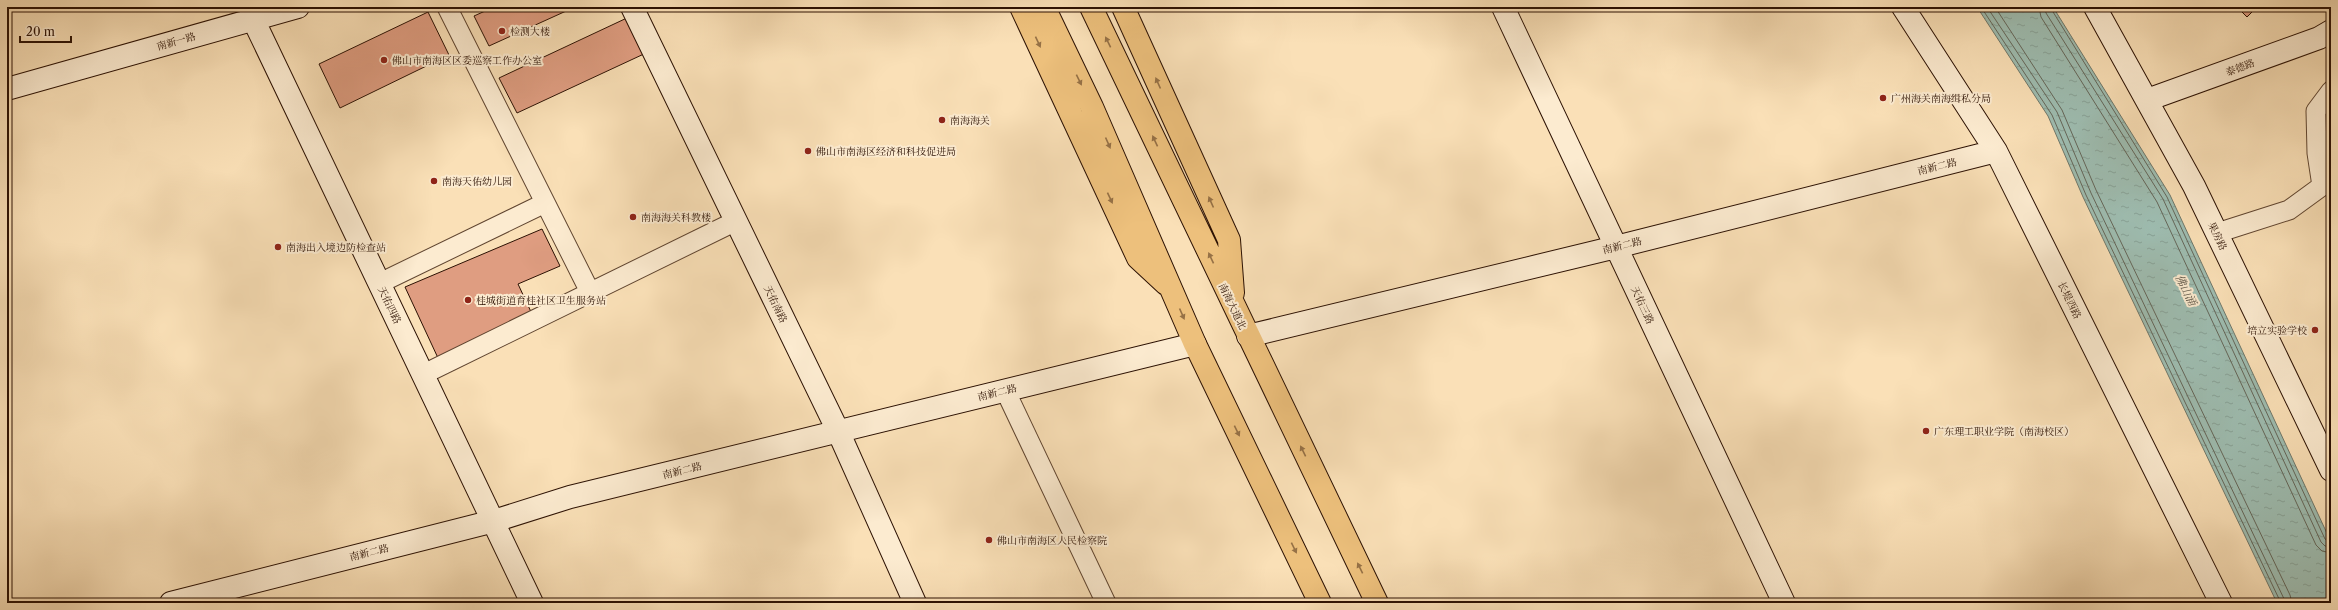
<svg xmlns="http://www.w3.org/2000/svg" width="2338" height="610" font-family="'Libre Caslon Text','Noto Serif SC',serif">
<style>
.water{fill:url(#water-ripples);stroke:#70786b}
.lines{fill:none;stroke-linecap:round;stroke-linejoin:round}
.shore{stroke:#65675a;stroke-width:1}
.building{fill:#df9d81;stroke:#2c1103}
.street-casing{stroke:#604530;stroke-width:21}
.secondary-casing{stroke:#2c1103;stroke-width:24}
.highway-casing{stroke:#2c1103;stroke-width:24}
.street{stroke:#fcebd0;stroke-width:19}
.secondary{stroke:#fcebd0;stroke-width:22}
.highway{stroke:#edc07c;stroke-width:22}
.oneway{fill:#967146}
.poi-dot{fill:#8f2418;stroke:#fcebd0;stroke-width:1.5}
.labels{text-anchor:middle;stroke-width:4;stroke-linejoin:round;paint-order:stroke}
.poi-label{font-size:10px;fill:#2c1103;stroke:#fcebd0;text-anchor:start}
.street-label{font-size:10px;fill:#2c1103;stroke:#fcebd0}
.water-label{font-size:11px;font-style:italic;fill:#544d40;stroke:#fcebd0}
</style>
<defs>
<pattern id="water-ripples" width="26" height="14" patternUnits="userSpaceOnUse"><rect width="26" height="14" fill="#9ebdb1"/><path d="M2 4q2-2 4 0t4 0M15 11q2-2 4 0t4 0" fill="none" stroke="#88a197"/></pattern>
</defs>
<rect width="100%" height="100%" fill="#fae0b7"/>
<filter id="stains"><feTurbulence type="fractalNoise" baseFrequency=".005" numOctaves="4"/><feColorMatrix values="0 0 0 0 .2 0 0 0 0 .09 0 0 0 0 .02 0 0 0 .5 -.17"/></filter>
<radialGradient id="worn" r=".72"><stop offset=".6" stop-color="#630" stop-opacity="0"/><stop offset="1" stop-color="#630" stop-opacity=".3"/></radialGradient>
<path class="water" d="M1977 7H2053L2170 195 2331 542V603H2277L2083 197 2048 116Z"/>
<g class="lines">
<path class="shore" d="M1981 7 2052 115 2086 195 2281 603
M1987 7 2057 112 2091 193 2286 603
M1995 7 2062 110 2096 190 2290 595 2292 603
M2039 7 2041 17 2157 202 2316 545 2322 551 2331 553
M2045 7 2046 13 2163 199 2321 542 2325 546 2331 547
M2050 7 2167 197 2325 539 2331 542"/>
</g>
<path class="building" d="M111 7H122L112 10Z
M494 7H575L489 46 474 16Z
M2237 7H2236H2262L2255 9 2247 17Z
M428 12 449 55 340 108 319 64Z
M629 17 646 53 517 113 499 78Z
M542 229 560 266 518 284 532 314 438 358 405 287Z"/>
<g class="lines">
<defs>
<path id="street" d="M447 7 590 292
M2217 233 2289 210 2322 186 2317 153 2316 111 2331 91
M380 283 545 203
M424 374 736 221
M1005 390 1106 603"/>
<path id="secondary" d="M250 7 253 19 532 603
M632 7 838 431 915 603
M1503 7 1784 603
M1903 7 1996 151 2221 603
M2095 7 2194 186 2331 470
M7 89 298 7
M2147 100 2319 38 2331 31
M1248 336 1616 247 1996 151
M171 603 494 521 570 497 1195 344"/>
<path id="highway" d="M1021 7 1138 258 1166 284
M1044 7 1092 107 1195 344 1320 603
M1091 7 1377 603
M1123 7 1229 240 1233 293"/>
</defs>
<use href="#street" class="street-casing"/>
<use href="#secondary" class="secondary-casing"/>
<use href="#highway" class="highway-casing"/>
<use href="#street" class="street"/>
<use href="#secondary" class="secondary"/>
<use href="#highway" class="highway"/>
</g>
<defs><path id="oneway-solid" d="M-6-.8H1V-3.2L6.5 0L1 3.2V.8H-6Z"/></defs>
<g class="oneway">
<use href="#oneway-solid" transform="translate(1038 42) rotate(65)"/>
<use href="#oneway-solid" transform="translate(1108 42) rotate(-116)"/>
<use href="#oneway-solid" transform="translate(1079 80) rotate(64)"/>
<use href="#oneway-solid" transform="translate(1158 83) rotate(-114)"/>
<use href="#oneway-solid" transform="translate(1155 141) rotate(-115)"/>
<use href="#oneway-solid" transform="translate(1108 143) rotate(66)"/>
<use href="#oneway-solid" transform="translate(1110 198) rotate(65)"/>
<use href="#oneway-solid" transform="translate(1211 202) rotate(-114)"/>
<use href="#oneway-solid" transform="translate(1211 258) rotate(-115)"/>
<use href="#oneway-solid" transform="translate(1182 314) rotate(66)"/>
<use href="#oneway-solid" transform="translate(1237 431) rotate(64)"/>
<use href="#oneway-solid" transform="translate(1303 451) rotate(-116)"/>
<use href="#oneway-solid" transform="translate(1294 548) rotate(64)"/>
<use href="#oneway-solid" transform="translate(1360 568) rotate(-116)"/>
</g>
<g class="poi-dot">
<circle cx="502" cy="31" r="4"/>
<circle cx="384" cy="60" r="4"/>
<circle cx="1883" cy="98" r="4"/>
<circle cx="942" cy="120" r="4"/>
<circle cx="808" cy="151" r="4"/>
<circle cx="434" cy="181" r="4"/>
<circle cx="633" cy="217" r="4"/>
<circle cx="278" cy="247" r="4"/>
<circle cx="468" cy="300" r="4"/>
<circle cx="2315" cy="330" r="4"/>
<circle cx="1926" cy="431" r="4"/>
<circle cx="989" cy="540" r="4"/>
</g>
<g class="labels">
<g class="poi-label">
<text x="510" y="35">检测大楼</text>
<text x="392" y="64">佛山市南海区区委巡察工作办公室</text>
<text x="1891" y="102">广州海关南海缉私分局</text>
<text x="950" y="124">南海海关</text>
<text x="816" y="155">佛山市南海区经济和科技促进局</text>
<text x="442" y="185">南海天佑幼儿园</text>
<text x="641" y="221">南海海关科教楼</text>
<text x="286" y="251">南海出入境边防检查站</text>
<text x="476" y="304">桂城街道育桂社区卫生服务站</text>
<text x="2307" y="334" text-anchor="end">培立实验学校</text>
<text x="1934" y="435">广东理工职业学院（南海校区）</text>
<text x="997" y="544">佛山市南海区人民检察院</text>
</g>
<g class="street-label">
<text transform="translate(176 41) rotate(-16)" y="4">南新一路</text>
<text transform="translate(2240 67) rotate(-20)" y="4">泰德路</text>
<text transform="translate(1937 166) rotate(-14)" y="4">南新二路</text>
<text transform="translate(2218 236) rotate(64)" y="4">果房路</text>
<text transform="translate(1622 245) rotate(-14)" y="4">南新二路</text>
<text transform="translate(2070 300) rotate(64)" y="4">长堤西路</text>
<text transform="translate(776 304) rotate(64)" y="4">天佑南路</text>
<text transform="translate(390 305) rotate(64)" y="4">天佑四路</text>
<text transform="translate(1643 305) rotate(65)" y="4">天佑三路</text>
<text transform="translate(1233 306) rotate(64)" y="4">南海大道北</text>
<text transform="translate(997 392) rotate(-14)" y="4">南新二路</text>
<text transform="translate(682 470) rotate(-14)" y="4">南新二路</text>
<text transform="translate(369 552) rotate(-14)" y="4">南新二路</text>
</g>
<g class="water-label">
<text transform="translate(2186 290) rotate(63)" y="4">佛山涌</text>
</g>
</g>
<rect width="2338" height="610" fill="none" stroke="#fae0b7" stroke-width="24"/>
<rect x="8" y="8" width="2322" height="594" fill="none" stroke="#2c1103" stroke-width="2"/>
<rect x="12" y="12" width="2314" height="586" fill="none" stroke="#2c1103"/>
<path d="M20 36v6h51v-6" fill="none" stroke="#2c1103" stroke-width="2"/>
<text x="26" y="36" font-size="12" fill="#2c1103" stroke="#fcebd0" stroke-width="3" paint-order="stroke">20 m</text>
<rect width="100%" height="100%" filter="url(#stains)"/>
<rect width="100%" height="100%" fill="url(#worn)"/>
</svg>
